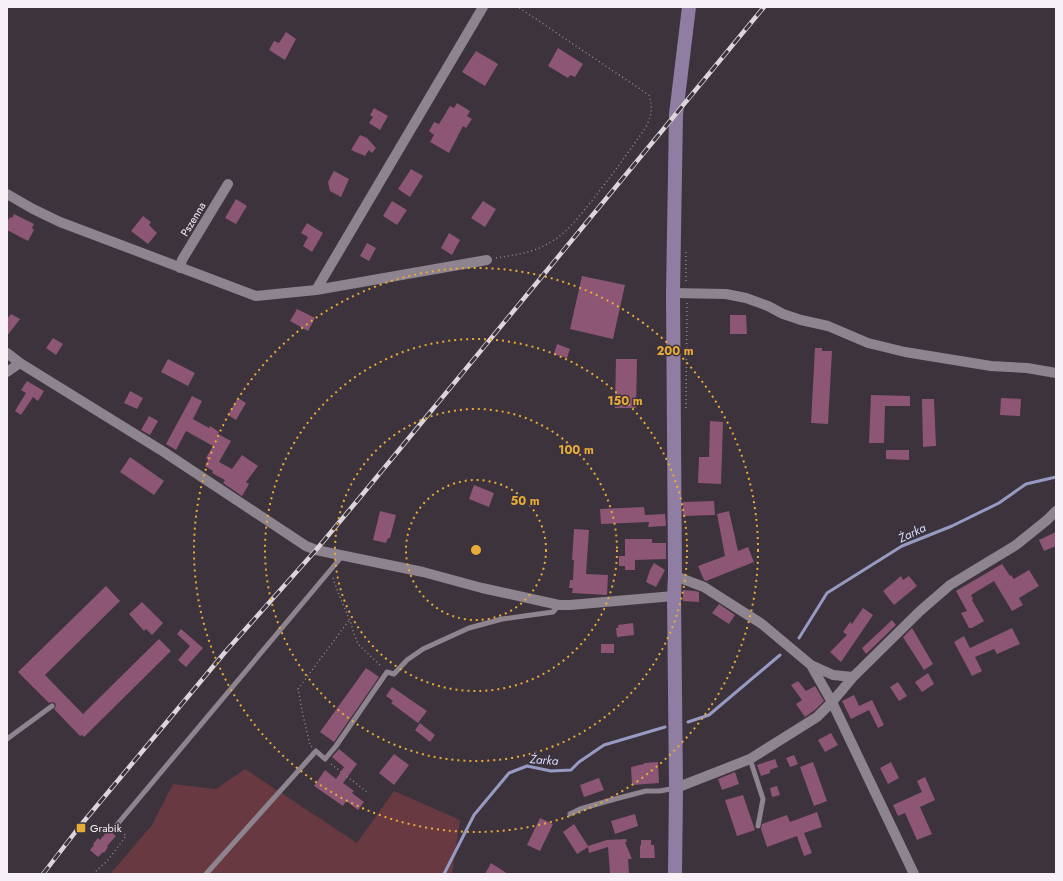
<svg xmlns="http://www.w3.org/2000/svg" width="1063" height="881" font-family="Jost,sans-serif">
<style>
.green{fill:#693941}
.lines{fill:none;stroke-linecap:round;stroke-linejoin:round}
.stream{stroke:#979ac2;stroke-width:3}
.building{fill:#8d5674}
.path{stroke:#928a93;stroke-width:1.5;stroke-dasharray:1 3;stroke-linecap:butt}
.lane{stroke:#8e848f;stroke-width:5}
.street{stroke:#8e848f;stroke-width:10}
.secondary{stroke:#907da2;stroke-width:14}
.rail-casing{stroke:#dcd6dc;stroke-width:4.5}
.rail{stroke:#3c333d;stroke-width:3;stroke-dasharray:9;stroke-linecap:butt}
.ring{fill:none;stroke:#e9ab38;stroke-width:2;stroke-dasharray:2 4}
.poi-dot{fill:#e9ab38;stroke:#3c333d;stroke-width:1.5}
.labels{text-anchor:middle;stroke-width:3;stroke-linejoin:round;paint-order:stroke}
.street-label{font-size:11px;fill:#f7f1f7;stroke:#3c333d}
.poi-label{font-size:11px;fill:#f7f1f7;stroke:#3c333d;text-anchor:start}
.water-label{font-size:12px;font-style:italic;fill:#d8deff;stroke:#3c333d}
.centre{fill:#e9ab38;stroke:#3c333d;stroke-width:2}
.ring-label{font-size:12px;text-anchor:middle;font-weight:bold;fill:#e9ab38;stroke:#3c333d;stroke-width:3;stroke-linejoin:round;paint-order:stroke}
</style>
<rect width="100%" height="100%" fill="#3c333d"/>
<path class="green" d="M245 769 357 843 394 791 460 820 452 874H110L152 825 173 784 216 789Z"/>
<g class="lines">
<path class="stream" d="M799 638 827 593 902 546 952 526 999 503 1026 484 1056 477
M688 722 709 715 780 655
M444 874 474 815 509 773 527 766 551 771 571 770 579 762 604 745 665 727"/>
</g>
<path class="building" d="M286 32 296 39 285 60 269 50 274 41 279 43Z
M558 48 583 64 575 77 570 75 568 78 548 66Z
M476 51 498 64 485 86 462 72Z
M457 103 470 111 467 116 472 119 466 128 463 126 449 153 430 142 434 135 429 131 434 122 439 124 450 106 454 108Z
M374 108 388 116 380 130 369 123 373 117 370 115Z
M360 135 367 138 376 148 372 153 369 150 365 156 351 150Z
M411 169 423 176 410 197 398 189Z
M334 171 349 179 341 197 330 191 328 182Z
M236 199 247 206 236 224 225 218Z
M392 201 407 210 397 225 383 216Z
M483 201 496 209 485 227 471 218Z
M14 214 34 224 32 228 34 230 28 241 7 230V222L10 217 12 218Z
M143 216 151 222 149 225 157 233 148 244 131 231Z
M307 223 323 233 312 252 303 246 308 237 301 233Z
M449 233 460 240 452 255 441 248Z
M367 243 376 248 369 261 360 256Z
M582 276 625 285 613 339 570 329Z
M297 309 315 318 308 331 290 321Z
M11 314 20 319 7 336V319Z
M730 315H746L747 334H730Z
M53 338 63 344 56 355 46 348Z
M557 344 570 349 567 358 554 354Z
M815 348H822V351H832L828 424 811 423Z
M168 359 195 373 188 386 161 372Z
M616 359H637L636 408H615Z
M27 381 44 391 38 401 33 397 21 415 15 411 26 393 21 390Z
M130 391 143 398 137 409 124 403Z
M871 395 910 396V406H885L884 443H869Z
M192 396 202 401 193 419 209 428 210 426 219 432 218 434 231 441 219 462 232 469 242 455 258 466 246 482 249 484 242 496 223 483 225 480 212 473 213 471 205 466 208 460 206 458 213 446 186 431 176 450 166 444Z
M238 398 246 403 236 420 228 415Z
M1001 398 1021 399 1020 416 1000 415Z
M922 399H934L936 446 923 447Z
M149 416 158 421 150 435 141 430Z
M710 421 723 422 721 484 698 483 699 457H709Z
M886 450H909V460L886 459Z
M130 457 164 481 154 495 120 472Z
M474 485 494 493 489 507 469 499Z
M714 501 715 515 683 516V502Z
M644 507 645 515 665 514 666 526 648 527 649 522 601 524 600 509Z
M380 511 396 515 390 538H388L386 543 373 540Z
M729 511 738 551 748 547 754 562 706 581 704 580 698 566 725 556 717 514Z
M574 529 589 530 586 574 608 575 607 595 572 593 573 588H569L570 580H573L574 560H572Z
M1056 532V546L1044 551 1039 540Z
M625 539H652V543H666V559L635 560V570H625V566H619V556H625Z
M654 563 665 570 656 587 646 582 650 570Z
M1002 564 1010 576 1011 575 1014 579 1029 570 1039 586 1019 598 1023 605 1012 611 994 581 971 595 973 599 972 600 984 621 972 628H969L961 613 967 611 956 591Z
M901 576 903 580 909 576 917 586 894 605 883 591Z
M106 586 120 601 45 675 83 714 159 639 171 651 84 737 82 735 80 736 54 709 56 706 55 703 52 702 49 703 18 672Z
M683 590 695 591 699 592V602L683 601Z
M142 602 163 623 152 635 146 629 144 631 129 614Z
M719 604 735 615 729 624 712 613Z
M863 608 873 615 841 662 830 652 847 635 843 632 850 622 852 624Z
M892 620 896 625 866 654 862 648Z
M633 623 634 635 617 637 616 628H618V625Z
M912 628 933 664 924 670 903 637Z
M1012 628 1020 644 997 654 994 649 975 657 982 671 972 676 954 642 964 636 970 648Z
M181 629 203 648 186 667 178 660 190 646 177 634Z
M601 644H614V653H601Z
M366 668 379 677 334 742 320 732Z
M928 673 934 684 922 692 915 682Z
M798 681 806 691 815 686 824 701 816 709 805 717 796 704 802 700 791 685Z
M898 682 907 696 899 701 890 687Z
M392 687 427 711 418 723 391 703 393 701 386 696Z
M854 695 859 706 872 700 884 725 878 728 869 710 851 719 842 701Z
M420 723 435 735 430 742 415 730Z
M831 733 838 745 825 752 818 740Z
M339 749 357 764 343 783 354 791 352 793 364 802 358 810 346 801 343 806 314 786 325 770 336 779 344 767 332 757Z
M394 754 409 765 394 785 379 773Z
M794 755 798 764 790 767 786 758Z
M775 759 778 767 770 770V773L761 776 757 765Z
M658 762 659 783 632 785 631 767 644 764V763Z
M813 762 827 801 814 806 800 767Z
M891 762 899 778 888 784 880 768Z
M735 772 739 784 722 790 718 779Z
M925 777 935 800 920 807 932 834 917 840 905 813 898 816 893 805 922 792 917 781Z
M599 778 604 790 584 797 580 785Z
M777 786 780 795 772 797 770 788Z
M743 795 755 830 737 836 725 800Z
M817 812 822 827 804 833 812 853 804 856 797 836 767 847 761 829 762 824 787 815 790 822Z
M635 814 638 826 615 834 611 821Z
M540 818 553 824 540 851 527 845Z
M574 824 588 846 607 840 626 839 627 842H625L632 859H628L629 873 610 874 608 847 589 853 588 847 577 854 563 832Z
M108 830 116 836 107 846 108 847 104 853 103 852 98 857 90 850 94 845 93 844 98 838 100 840Z
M641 840H651V845H654L655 858H640V845L641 846Z
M491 863 508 874H485Z"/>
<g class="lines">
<path class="path" d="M686 252V284
M496 258C514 255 533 253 549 243 566 234 578 218 590 203 610 178 628 153 646 127 652 114 653 108 649 95L518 7
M686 408 687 302
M333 578 339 595 351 623 354 634 358 644 382 667
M312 747 310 745 303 715 298 689 350 619
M331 764 367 792
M93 874 108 860 126 836 121 831"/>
<path class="lane" d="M7 739 52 706
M750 759 763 799 758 826
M570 814 580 809 615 799 646 791H660L675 788
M115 827 343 555
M206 874 316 751 325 759 336 746 387 672 394 674 407 660 423 649 469 628 502 619 553 612 559 605"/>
<path class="street" d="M7 194 33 209 60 222 256 296 316 290 487 260
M180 268 182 260 228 184
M316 290 483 7
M673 293 726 294 746 298 768 306 783 314 801 320 828 326 868 343 905 352 991 366 1027 368 1056 373
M7 353 20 363 164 452 306 546 316 550 423 572 482 588 559 605H570L674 596
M7 372 20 363
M675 576 704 587 762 624 811 665 833 675 853 677
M811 665 832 702 914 874
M676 788 750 759 817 717 832 702 853 677 920 611 950 585 1016 545 1047 520 1056 511"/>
<path class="secondary" d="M675 874 676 788 674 596 675 576 673 293 676 114 689 7"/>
<defs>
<path id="rail" d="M43 874 80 826 226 651 316 550 357 501 764 7"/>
</defs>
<use href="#rail" class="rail-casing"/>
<use href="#rail" class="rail"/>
</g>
<g class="ring">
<circle cx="476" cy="550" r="70"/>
<circle cx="476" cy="550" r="141"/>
<circle cx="476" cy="550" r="211"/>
<circle cx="476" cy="550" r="282"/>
</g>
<rect class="poi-dot" x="76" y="823" width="10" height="10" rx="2"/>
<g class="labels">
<g class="street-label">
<text transform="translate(193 219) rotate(-59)" y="4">Pszenna</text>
</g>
<g class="poi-label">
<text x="90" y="832">Grabik</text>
</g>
<g class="water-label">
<text transform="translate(912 533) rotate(-25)" y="4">Żarka</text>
<text transform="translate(544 760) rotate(4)" y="4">Żarka</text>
</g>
</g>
<circle cx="476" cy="550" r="6" class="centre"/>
<g class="ring-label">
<text x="675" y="355">200 m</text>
<text x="625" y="405">150 m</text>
<text x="576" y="454">100 m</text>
<text x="525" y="505">50 m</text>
</g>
<rect width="1063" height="881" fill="none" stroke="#f7f1f7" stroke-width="16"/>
</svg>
